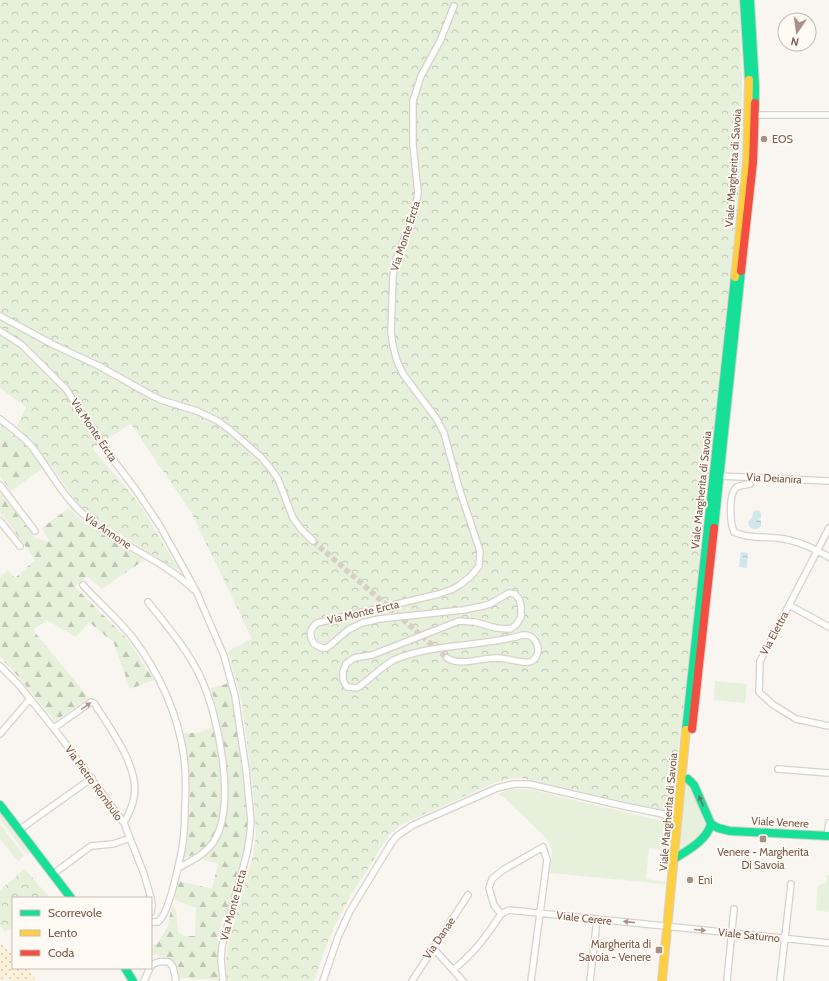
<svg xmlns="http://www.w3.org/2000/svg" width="829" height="981" font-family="Cabin,sans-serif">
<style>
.grass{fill:#e7f0db}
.forest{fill:url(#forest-firs)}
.sand{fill:url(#sand-dots)}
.park{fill:url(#park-crowns)}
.water{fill:url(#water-ripples)}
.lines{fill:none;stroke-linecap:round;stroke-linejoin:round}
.street-tunnel{stroke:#d9cfc7;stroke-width:5.5;stroke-dasharray:5.5 3;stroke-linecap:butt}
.street-casing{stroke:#d7d1cb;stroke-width:8}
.fast-casing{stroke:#d9d2cb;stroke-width:10}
.slow-casing{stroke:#d9d2cb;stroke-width:10}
.jam-casing{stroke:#d9d2cb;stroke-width:10}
.street{stroke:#fefefd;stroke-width:5.5}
.fast{stroke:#16e098;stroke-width:8}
.slow{stroke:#ffcf43;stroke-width:8}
.jam{stroke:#f24e42;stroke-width:8}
.oneway{fill:#a8958b}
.oneway2{fill:#617d60}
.poi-dot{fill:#a69286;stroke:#fffaf3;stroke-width:1.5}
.labels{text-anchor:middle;stroke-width:3.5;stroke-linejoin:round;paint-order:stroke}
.poi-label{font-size:11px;fill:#7a5c4d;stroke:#fffaf3;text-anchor:start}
.street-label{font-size:11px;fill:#7a5c4d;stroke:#fffaf3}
</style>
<defs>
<pattern id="forest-firs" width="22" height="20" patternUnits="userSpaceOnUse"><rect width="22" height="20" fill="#e7f0db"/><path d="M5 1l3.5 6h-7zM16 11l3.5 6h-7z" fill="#c0c6b4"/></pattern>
<pattern id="sand-dots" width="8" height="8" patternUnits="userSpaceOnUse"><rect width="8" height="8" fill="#fbf2d9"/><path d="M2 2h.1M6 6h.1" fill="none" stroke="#d0c7b2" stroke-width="1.8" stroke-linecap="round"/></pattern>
<pattern id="park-crowns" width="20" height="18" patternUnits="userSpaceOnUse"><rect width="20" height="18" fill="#e7f0db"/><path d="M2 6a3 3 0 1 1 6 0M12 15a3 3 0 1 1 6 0" fill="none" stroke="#c0c6b4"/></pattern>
<pattern id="water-ripples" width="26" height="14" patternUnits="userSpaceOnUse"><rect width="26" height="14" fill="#d0e8ea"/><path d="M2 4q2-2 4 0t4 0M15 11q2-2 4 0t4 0" fill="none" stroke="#aebfc0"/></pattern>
</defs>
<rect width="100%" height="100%" fill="#f9f5f0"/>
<path class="grass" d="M715 681 747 684 745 703 714 700Z
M688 784 691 789 705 825 701 835 682 850 679 851 685 786Z
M510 789H525L532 790 670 823V827L668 850 649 848 646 879 665 882V884L550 873 552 852 548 840 505 798 497 794Z
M0 813 30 853 28 854 24 851 0 819Z
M0 824 24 856 19 861H18L0 839Z
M827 875H829V912L816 910 818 886 827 882Z"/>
<path class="forest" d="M0 424 27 447 43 468 11 491 0 476Z
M0 492 35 538 50 542 42 528 69 508 87 525 144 560 102 589 87 576 75 587 128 640 154 680 130 689 114 643 89 622 76 637 47 620 33 630 89 698 55 721 17 675 0 657V578L8 570 15 578 35 560 19 537 0 512Z
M230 683 233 699 241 761 248 826 246 842 227 914 223 918 217 938 220 943 218 957V980L180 978 177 967 170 958 151 954V946L158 943 167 928 172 906 176 910 178 932 184 936H195L196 908 174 899 179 881 212 889 218 864 201 859C211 851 219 842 223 830 226 820 226 810 226 800 228 761 221 725 211 688Z
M213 727C219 757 233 828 204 849 198 853 191 856 184 858 191 816 192 775 184 733H198Z"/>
<path class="sand" d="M0 943 13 955V968H28L36 981H13L7 978 0 979Z"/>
<path class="park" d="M0 0H739C742 61 744 120 740 181L685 694 671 808 666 810H661L522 778 507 779 492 784 402 824 389 835 351 895 335 925 326 946 314 981H227L226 967 227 947 253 856 256 834 254 798 242 703 228 651 252 639 191 512 131 424 92 448 138 502 180 571 101 523 82 509 34 443 17 426 26 407 0 388Z
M25 869 50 898H13V928L5 932 0 925V890Z"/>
<path class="water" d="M756 510 760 511 761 514V518L757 519 761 520V526C758 530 752 530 749 526L748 522 752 518 753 512Z
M741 552 748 553 747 568 739 567Z"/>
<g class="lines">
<path class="street-tunnel" d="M313 541 447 658"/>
<defs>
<path id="street" d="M755 115H829
M0 316 52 344 99 366 151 395 161 400 197 411 218 421 230 430 261 457 271 469 278 479 293 518 301 529 313 541
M0 331 22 345 66 389 100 442 136 490 160 526 189 578 197 593 224 656 235 696 246 770 251 821 250 834 247 853 222 946 221 959 223 981
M0 419C11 428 23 436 32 447 49 469 61 494 82 513 114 544 160 557 193 589
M720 476 829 481
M750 484C746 485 741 485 737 487 728 493 730 523 734 532 751 540 770 535 789 540 803 543 817 550 829 557
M0 485 35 531
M0 521 20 546
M829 528 760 661 759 692 772 704 796 719 829 726
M83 585C99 603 118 619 133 638 159 673 178 714 184 757 186 773 186 790 185 806 185 825 184 844 179 863 176 877 168 914 158 922H151
M148 602C167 626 187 649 200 676 218 713 237 805 214 841 206 854 191 861 178 868
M789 605 829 627
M447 658C462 667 482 657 499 658 507 658 526 665 532 661 543 654 538 634 523 635 482 647 436 643 396 659 381 666 371 679 357 688L347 687 343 680V672L346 664 354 658 372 655 459 621 475 622 496 628 510 629 516 625 521 617V606L519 599 515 594 509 593 490 604 483 606 463 610 379 619 362 623 348 630 327 648H322L314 644C309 636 309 629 317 623L439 594 453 589 461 584 471 576 479 566 480 551 459 488 444 433 436 418 403 374 397 361 393 346 391 332 393 276 396 259 414 215 418 193 413 145V101L421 76 440 41 454 6
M0 666 19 685 59 735 124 823 144 874 151 898
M54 728 91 702 94 703C109 727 140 767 134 797 133 806 128 815 124 823
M0 734 30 699
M778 769 829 773
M663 814 677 824
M19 830 92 778
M827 836 829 823
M53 874 91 846 113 844 130 838
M151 898 152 905 151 912
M501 914 509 910 829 943
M501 914 494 905 489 888 492 879 503 870 543 847 547 860 531 981
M433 948 463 981
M151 966C156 961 163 961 169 962L173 967 176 981
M453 970C474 953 486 937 501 914
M144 981 150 968
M323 981 338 937 350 911 392 842 397 836 413 825 497 788 514 784H529L624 806 663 814 678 812
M412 981 468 895
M590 981 597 919
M727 981 734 909
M780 981 791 884"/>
<path id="fast" d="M744 0 749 80
M750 0 755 86V103
M714 528 741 271
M686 730 735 277
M0 805 71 898
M711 824 718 828 730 831 829 836
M674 859C688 850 706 841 711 824L694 785 688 779
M125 968 133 981"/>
<path id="slow" d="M735 277 747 162 749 80
M662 981 686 730"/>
<path id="jam" d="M741 271 753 162 755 103
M692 729 714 528"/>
</defs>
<use href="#street" class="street-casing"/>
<use href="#fast" class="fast-casing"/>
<use href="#slow" class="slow-casing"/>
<use href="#jam" class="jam-casing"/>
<use href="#street" class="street"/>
<use href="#fast" class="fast"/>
<use href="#slow" class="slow"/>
<use href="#jam" class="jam"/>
</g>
<defs><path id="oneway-solid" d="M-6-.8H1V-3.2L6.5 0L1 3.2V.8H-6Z"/></defs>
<g class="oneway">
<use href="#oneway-solid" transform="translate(86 706) rotate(-34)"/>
<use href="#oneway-solid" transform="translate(629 922) rotate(-174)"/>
<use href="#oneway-solid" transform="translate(700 930) rotate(5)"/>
</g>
<use class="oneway2" href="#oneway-solid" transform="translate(701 801) rotate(-113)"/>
<g class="poi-dot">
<circle cx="764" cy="139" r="4"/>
<rect x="759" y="835" width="8" height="8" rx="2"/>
<circle cx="690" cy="880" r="4"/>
<rect x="655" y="946" width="8" height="8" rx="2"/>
</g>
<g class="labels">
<g class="poi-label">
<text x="772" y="143">EOS</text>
<text x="763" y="856" text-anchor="middle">Venere - Margherita<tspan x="763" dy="13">Di Savoia</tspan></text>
<text x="698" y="884">Eni</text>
<text x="651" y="948" text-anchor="end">Margherita di<tspan x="651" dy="13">Savoia - Venere</tspan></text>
</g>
<g class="street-label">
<text transform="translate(733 168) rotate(-86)" y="4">Viale Margherita di Savoia</text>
<text transform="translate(405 236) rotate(-72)" y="4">Via Monte Ercta</text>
<text transform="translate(94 430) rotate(56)" y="4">Via Monte Ercta</text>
<text transform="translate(774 478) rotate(3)" y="4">Via Deianira</text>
<text transform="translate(701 490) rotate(-84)" y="4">Viale Margherita di Savoia</text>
<text transform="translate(108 531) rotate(34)" y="4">Via Annone</text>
<text transform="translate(363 612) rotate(-13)" y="4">Via Monte Ercta</text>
<text transform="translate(774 633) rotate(-62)" y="4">Via Elettra</text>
<text transform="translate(94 783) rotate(54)" y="4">Via Pietro Rombulo</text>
<text transform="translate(668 812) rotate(-85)" y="4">Viale Margherita di Savoia</text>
<text transform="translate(780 822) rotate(3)" y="4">Viale Venere</text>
<text transform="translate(233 905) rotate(-75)" y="4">Via Monte Ercta</text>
<text transform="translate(584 918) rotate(6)" y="4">Viale Cerere</text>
<text transform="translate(749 935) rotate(6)" y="4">Viale Saturno</text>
<text transform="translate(439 938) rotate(-56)" y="4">Via Danae</text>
</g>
</g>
<rect x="12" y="897" width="140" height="72" fill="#fffaf3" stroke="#cabbb1"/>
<rect x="20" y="910" width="20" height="6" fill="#16e098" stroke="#cabbb1"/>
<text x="48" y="917" font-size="12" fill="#7a5c4d">Scorrevole</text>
<rect x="20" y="930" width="20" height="6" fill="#ffcf43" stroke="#cabbb1"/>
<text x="48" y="937" font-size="12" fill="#7a5c4d">Lento</text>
<rect x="20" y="950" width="20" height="6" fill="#f24e42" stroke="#cabbb1"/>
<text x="48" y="957" font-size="12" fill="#7a5c4d">Coda</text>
<g transform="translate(797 32) rotate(193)"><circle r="19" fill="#fffaf3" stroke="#cabbb1"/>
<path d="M0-3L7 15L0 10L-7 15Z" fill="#a69286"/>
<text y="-6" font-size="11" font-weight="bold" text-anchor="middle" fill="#7a5c4d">N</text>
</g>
</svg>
